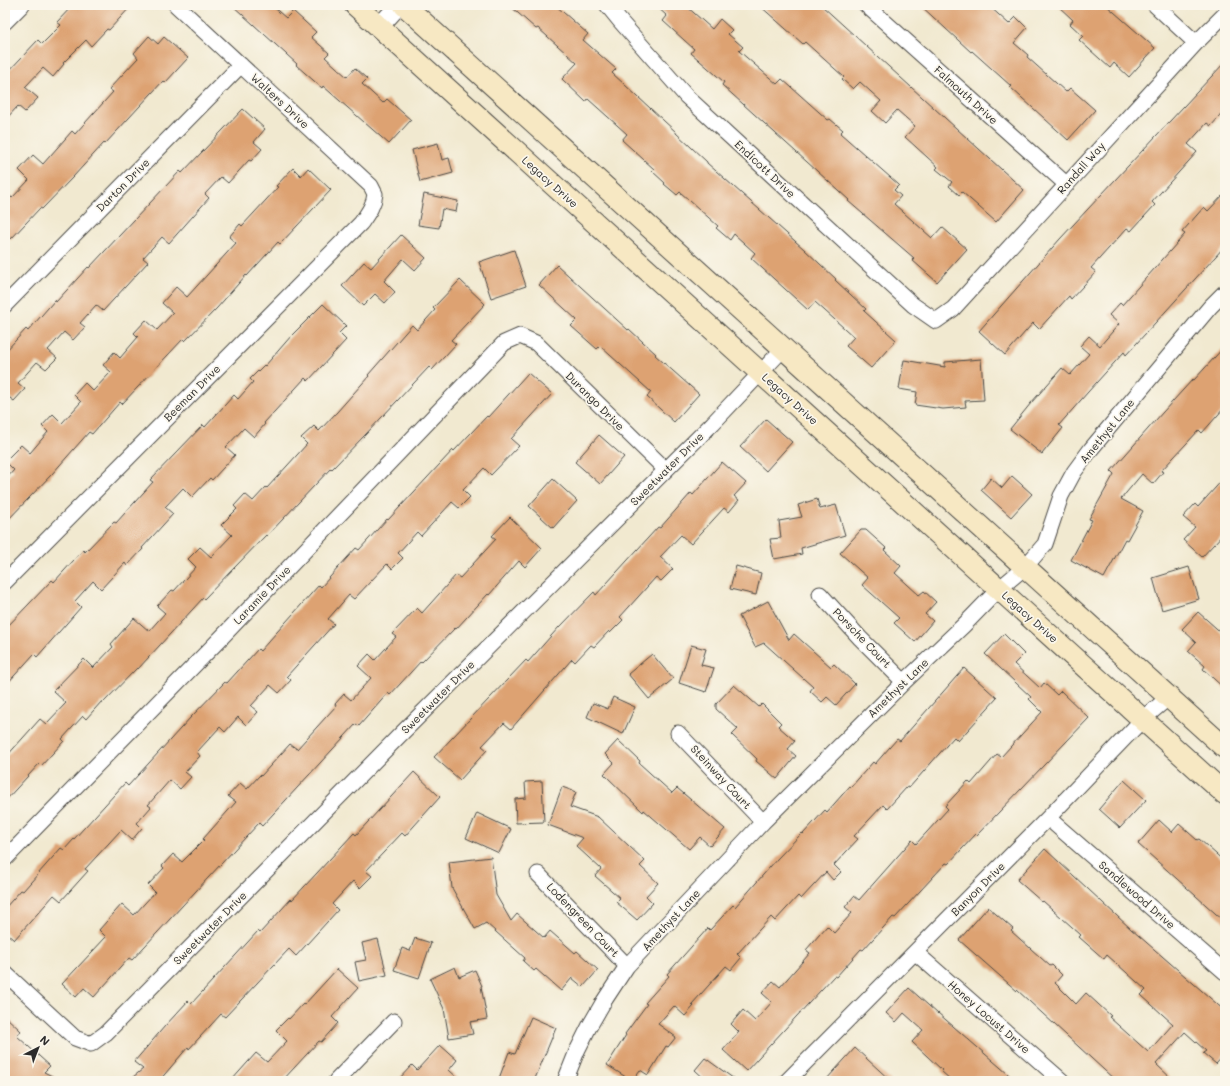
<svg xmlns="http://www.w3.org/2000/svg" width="1230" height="1086" font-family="Mali,sans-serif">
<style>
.building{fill:#dda272}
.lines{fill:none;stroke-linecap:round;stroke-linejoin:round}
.minor-casing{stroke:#494844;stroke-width:17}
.tertiary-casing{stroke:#494844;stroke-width:20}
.secondary-casing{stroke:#494844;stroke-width:23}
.minor{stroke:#fff;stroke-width:15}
.tertiary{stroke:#fff;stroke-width:18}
.secondary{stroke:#f7e8c3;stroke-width:21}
.labels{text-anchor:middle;stroke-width:3.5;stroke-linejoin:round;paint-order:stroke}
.street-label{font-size:11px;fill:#2b2b2b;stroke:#fbf7ec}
</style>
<rect width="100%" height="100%" fill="#fbf7ec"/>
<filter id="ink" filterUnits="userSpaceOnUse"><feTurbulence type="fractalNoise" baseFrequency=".025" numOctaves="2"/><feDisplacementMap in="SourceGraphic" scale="8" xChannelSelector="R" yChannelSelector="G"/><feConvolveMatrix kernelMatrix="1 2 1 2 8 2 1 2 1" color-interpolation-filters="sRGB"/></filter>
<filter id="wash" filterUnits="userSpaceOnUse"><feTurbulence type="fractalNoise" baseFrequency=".012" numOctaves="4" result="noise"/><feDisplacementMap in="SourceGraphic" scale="16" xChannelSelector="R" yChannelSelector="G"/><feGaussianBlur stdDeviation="0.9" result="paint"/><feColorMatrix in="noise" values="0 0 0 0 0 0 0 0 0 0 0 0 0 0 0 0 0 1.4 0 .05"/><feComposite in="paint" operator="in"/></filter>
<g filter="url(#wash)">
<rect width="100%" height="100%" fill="#f1e9d0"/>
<g id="blocks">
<path class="building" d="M73 5H132L109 30 107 29 91 46 86 40 63 63 64 64 53 77 43 68 25 87 38 98 25 112 18 106 5 120V75L38 40 42 44 61 25 57 22Z
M232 5H271L286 18 293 11 316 32 311 37 329 53 325 57 347 77 355 68 367 79 362 84 383 103 387 99 411 120 389 144 323 86 322 88 296 65 297 64Z
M509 5H555L588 34 583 40 616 69 612 73 676 132V133L707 162V163L804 249 836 279 835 280 866 309 864 311 896 340 871 368 846 346 854 337 815 302 808 310 751 258 755 253 734 234 730 240 716 228 718 226 680 192 677 195 664 184 665 183 652 171 654 169 622 140 627 134 588 99 586 102 562 79 577 63 538 28 536 29Z
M655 5H685L712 29 720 19 732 30 728 34 743 47 739 51 777 84 782 79 828 120 830 119 843 130 840 133 899 185 894 190 901 196 894 204 932 238 942 227 967 249 937 282 912 260 914 258 848 201 849 200 722 85 724 82 691 53 694 49 663 21 667 16Z
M759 5H821L1024 190 996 222 962 192 959 195 949 186 952 182 936 169 938 167 905 137 915 126 897 110 885 123 872 111 881 101 860 82 853 89 842 79 844 77 805 42 803 44Z
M920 5H988L1009 24 1016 17 1027 28 1014 43 1028 55 1027 57 1066 92 1070 88 1095 110 1068 140 1010 87 1011 86 972 51 971 52Z
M1057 5H1106L1155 48 1129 77 1114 63 1110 68 1079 40 1083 36 1070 24 1073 20Z
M149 36 158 44 164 37 188 58 165 83 163 81 105 144 104 143 73 177 42 209 40 208 11 239 5 234V191L12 198 29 180 19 170 33 155 43 164 72 131 75 134 113 92 109 89 138 58 134 53Z
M1225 62V110L1211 126 1207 123 1188 144 1197 152 1152 202 1155 205 1131 231 1127 228 1091 268 1096 272 1071 299 1069 296 1039 329 1033 323 1005 355 979 331 1060 239Z
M243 109 265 129 254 142 262 149 251 161 249 160 228 183 221 177 205 194 209 198 169 243 162 237 143 258 148 262 103 311 96 305 80 323 85 327 73 340 64 332 48 350 57 358 46 369 37 362 18 383 25 389 14 401 6 395 5 397V352L26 329 28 331 55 300 56 302 88 267 89 268 180 171 182 173Z
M438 143 442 160 449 158 453 173 420 182 412 150Z
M293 168 301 176 308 168 331 190 280 244 278 242 247 276 246 275 217 308 185 341 183 339 122 404 120 402 92 434 89 432 52 474 5 523V480L14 470 5 461 21 445 30 453 48 432 42 426 53 414 62 423 81 402 74 395 85 383 93 391 111 372 103 365 114 352 120 358 138 337 134 333 146 320 157 330 173 313 162 303 176 287 187 297 236 243 229 237 240 224 242 226 278 187 276 186Z
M1225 193V246L1126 355 1124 352 1088 392 1059 425 1063 428 1042 454 1010 429 1031 403 1062 368 1070 375 1089 354 1080 346 1089 336 1100 346 1119 324 1109 315 1120 303 1122 305 1155 268 1185 234 1182 232 1204 207 1208 211Z
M424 194 458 201 456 212 442 209 439 228 418 225Z
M401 235 426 258 415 270 403 259 384 281 395 292 385 303 375 294 363 306 342 286 364 262 371 268Z
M514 250 526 286 491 298 479 262Z
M557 265 628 330 629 329 656 354 655 355 699 394 674 422 647 397 651 392 600 346 597 349 571 326 577 320 539 285Z
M460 280 485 304 451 340 456 344 432 370 429 367 366 434 332 469 331 468 267 536 266 535 204 599 203 598 138 669 137 668 103 703 102 701 86 719 83 716 62 739 64 741 41 766 39 764 5 801V758L40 719 46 724 66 703 53 691 84 659 93 668 113 647 111 644 134 618 149 631 165 613 157 606 172 590 174 591 196 567 188 559 200 547 211 557 232 535 221 525 237 509 234 506 245 494 253 501 266 487 267 488 307 444 301 438 314 426 319 431 337 412 369 376 368 375 412 325 417 330 435 310 433 308Z
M323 304 346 326 339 333 346 340 308 381 305 378 264 423 265 424 254 437 244 428 226 447 235 455 212 480 210 478 192 497 183 488 165 507 173 514 142 548 143 549 127 566 125 563 101 589 93 581 75 601 81 607 37 657 34 654 5 686V629L52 580 54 582 83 550 85 552 114 522 116 523 153 482 150 480 203 425 205 427 234 395 238 399 253 382 250 379 264 365 265 366 292 335Z
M1225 346V407L1202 433 1199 430 1161 471 1163 472 1153 484 1142 474 1121 499 1143 511 1127 540 1125 539 1104 578 1071 560 1092 520 1089 519 1114 474 1111 471 1163 412 1193 379 1194 380Z
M981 359 984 400 965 401 966 407 943 409 915 405 917 392 899 389 904 360 945 367V362Z
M528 373 552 394 511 439 519 446 491 475 484 468 463 490 470 497 459 508 452 502 421 536 417 532 398 553 403 558 392 569 387 564 354 599 349 595 328 619 334 624 287 676 291 680 279 693 270 685 251 706 258 712 246 725 238 717 225 732 220 727 197 752 200 756 185 772 191 777 180 789 170 780 148 805 151 807 137 823 142 828 132 840 121 830 85 869 88 871 61 901 54 895 14 940 5 932V908L21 890 23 891 61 848 64 850 125 783 128 786 191 717 225 682 227 683 258 649 260 651 319 585 321 587 356 548 359 550 387 519 388 520 453 450 454 451 487 416 488 417Z
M766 419 792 442 766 471 740 447Z
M599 435 624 457 600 484 575 462Z
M722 462 746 483 734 496 739 500 729 512 724 508 691 544 681 535 660 557 673 569 661 581 656 577 620 617 623 620 610 633 609 631 594 647 591 645 575 662 572 659 511 729 504 723 482 746 487 750 460 780 434 757 526 660 528 662 559 627V628L594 592 596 595 658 527 660 528 691 493 693 495Z
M1012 476 1032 494 1011 517 981 490 991 478 1002 488Z
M1225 477V532L1202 557 1183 540 1195 527 1183 517 1195 504 1198 507Z
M553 479 577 501 553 528 529 506Z
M817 499 820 509 836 505 845 535 801 548 802 554 774 559 770 539 781 538 779 521 802 517 798 505Z
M510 517 542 548 525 567 519 561 489 595 488 594 456 629 455 628 422 662 421 661 390 695 388 693 359 726 356 724 262 826 259 823 132 960 129 958 94 997 84 988 76 997 62 984 106 937 99 930 122 904 134 915 155 892 148 885 164 868 162 866 173 854 182 862 204 840 203 839 236 802 228 796 240 783 247 789 260 775 261 776 290 744 297 749 336 706 335 704 344 694 351 700 371 678 358 666 369 654 375 660 396 637 392 634 417 608 422 613 456 575 460 578 496 539 492 536Z
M861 530H866L886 548 884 550 901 566 895 573 919 595 924 591 936 602 925 614 933 621 915 642 894 623 899 618 862 585 868 578 840 553Z
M736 566 761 573 756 595 730 589Z
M1189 567 1199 599 1162 610 1153 578Z
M768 601 789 640 794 634 831 667 834 664 855 684 836 705 827 697 822 702 810 691 813 687 764 643 755 647 739 616Z
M1198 612 1225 636V689L1203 669 1205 666 1188 651 1196 642 1182 629Z
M1004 634 1024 654 1014 664 1040 688 1044 683 1057 695 1061 691 1089 718 977 835 976 834 948 864 946 863 895 918 893 917 863 950 861 949 836 977 834 976 746 1071 723 1050 739 1032 731 1024 743 1010 755 1021 772 1002 762 993 773 981 780 987 810 953 806 950 827 926 834 933 852 913 845 907 854 896 859 900 912 840 916 844 948 809 945 806 968 781 971 784 997 754 1001 757 1042 712 1029 699 1031 697 985 654Z
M691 645 706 649 701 665 714 668 706 692 679 683Z
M652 654 673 679 649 699 628 674Z
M964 668 997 698 958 741 954 737 909 788 907 787 887 809 883 805 854 836 858 839 834 865 841 872 833 880 826 872 801 899 798 896 775 921 771 917 737 954 741 958 731 970 726 966 692 1004 694 1006 685 1016 674 1006 658 1024 676 1037 668 1047 666 1046 648 1075 640 1070 632 1081 607 1065 626 1035 625 1034 647 1004 645 1003 669 976 667 974 708 928 710 930 733 905 735 907 777 859 802 833 803 834 825 810 827 812 850 786 851 787 873 762 875 764 897 739 900 741Z
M734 685 759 707 762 704 781 723 778 726 795 741 788 749 796 756 777 779 756 761 757 759 732 735 738 729 716 709V704Z
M613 697 635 707 623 734 587 717 593 703 608 709Z
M618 740 640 761 639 763 672 793 677 788 725 829 710 846 700 837 689 849 644 810 643 812 604 774 614 763 605 754Z
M414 772 440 797 405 836 402 833 366 871 372 876 360 888 353 881 332 904 338 910 296 956 289 949 225 1017 221 1014 189 1049 188 1047 159 1081H128L143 1069 134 1062 165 1026 188 1001 191 1004 258 931 260 933 291 899 292 900 354 833 356 835Z
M1124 780 1146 800 1120 828 1099 809Z
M542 781 544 822 516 823 515 799 526 798 525 782Z
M562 787 576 792 570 807 598 817 645 861 640 866 658 883 646 896 653 903 637 920 616 902 620 898 595 876 601 869 576 846 583 838 548 825Z
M477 813 511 829 499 853 466 838Z
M1159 820 1172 832 1179 824 1197 840 1199 839 1225 862V922L1138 844Z
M1045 849 1131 929 1225 1011V1054L1216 1064 1203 1053 1206 1051 1185 1032 1156 1064 1174 1081H1116L1017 990V991L959 940 988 907 1013 929 1011 931 1050 966 1052 965 1062 975 1055 983 1076 1004 1086 993 1111 1016 1109 1017 1148 1052 1173 1024 1141 995 1146 990 1107 955 1104 959 1079 937 1081 935 1043 901 1042 902 1017 880Z
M491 857 496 895 511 921 517 914 544 938 550 931 575 953 577 951 598 970 583 987 572 978 561 991 536 969 534 971 523 961 525 958 486 923 475 929 452 888 449 862Z
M415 938 431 943 419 978 394 970 402 948 410 951Z
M378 939 387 975 359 981 355 962 366 960 362 943Z
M455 967 459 977 475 970 482 986H481L487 1019 470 1022 473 1034 449 1038 444 1009 430 979Z
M337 969 358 988 332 1017 338 1023 321 1042 319 1041 282 1081H231L256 1053 267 1062 287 1041 276 1030 288 1018 289 1019 303 1004 304 1005Z
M909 988 938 1014V1013L1016 1081H952L941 1071 942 1070 912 1042 923 1030 904 1013 896 1022 886 1013Z
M5 1016 21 1031 17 1036 50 1066 44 1072 62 1081H5Z
M531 1017 556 1028 534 1081H498L509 1052 515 1054Z
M440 1045 457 1060 449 1070 461 1081H397L412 1065 417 1070Z
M855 1048 891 1081H825Z
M705 1058 737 1081H707L695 1070Z"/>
</g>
</g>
<g filter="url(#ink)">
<use href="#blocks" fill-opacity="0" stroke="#494844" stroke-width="1"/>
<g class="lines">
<defs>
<path id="minor" d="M607 5 620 21 686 96 913 305 936 321 953 309 1196 43 1225 14
M866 5 1066 184
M1155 5 1196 43
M5 22 22 5
M5 305 241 65
M5 582 361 223C368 213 374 205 375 194L371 186 176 5
M820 594 860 638 904 682
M678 733 763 822
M1048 818 1225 972
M5 859 219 640 504 343 520 336 536 343 666 470
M538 874 627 966
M916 953 1062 1081
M5 973 75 1038 91 1044 106 1033 401 734 713 423 783 349
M336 1081 394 1021
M565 1081 577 1051 589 1027 604 1001 627 966 763 822 904 682 964 625 999 589 1025 567 1045 544 1061 496 1074 472 1091 449 1210 307 1225 292
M787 1081 1048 818 1143 719 1169 697"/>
<path id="tertiary" d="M379 27 399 5"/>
<path id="secondary" d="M355 5 1225 794
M404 5 1225 748"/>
</defs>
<use href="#minor" class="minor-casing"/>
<use href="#tertiary" class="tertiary-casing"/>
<use href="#secondary" class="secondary-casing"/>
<use href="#minor" class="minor"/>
<use href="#tertiary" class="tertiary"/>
<use href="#secondary" class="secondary"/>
</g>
</g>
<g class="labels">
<g class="street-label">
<text transform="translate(966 95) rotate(42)" y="4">Falmouth Drive</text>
<text transform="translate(280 101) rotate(43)" y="4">Walters Drive</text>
<text transform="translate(1081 168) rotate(-48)" y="4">Randall Way</text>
<text transform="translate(765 169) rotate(43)" y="4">Endicott Drive</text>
<text transform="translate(550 182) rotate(42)" y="4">Legacy Drive</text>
<text transform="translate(123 185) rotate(-45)" y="4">Darton Drive</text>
<text transform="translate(192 393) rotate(-45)" y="4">Beeman Drive</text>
<text transform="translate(790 399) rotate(42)" y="4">Legacy Drive</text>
<text transform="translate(595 401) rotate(45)" y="4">Durango Drive</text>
<text transform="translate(1107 431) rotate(-51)" y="4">Amethyst Lane</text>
<text transform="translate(667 469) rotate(-45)" y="4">Sweetwater Drive</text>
<text transform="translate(262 595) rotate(-46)" y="4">Laramie Drive</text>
<text transform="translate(1030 617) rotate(42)" y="4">Legacy Drive</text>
<text transform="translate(862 638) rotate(46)" y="4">Porsche Court</text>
<text transform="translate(898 688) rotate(-44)" y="4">Amethyst Lane</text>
<text transform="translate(438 697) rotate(-45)" y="4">Sweetwater Drive</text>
<text transform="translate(721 777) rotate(47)" y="4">Steinway Court</text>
<text transform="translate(978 889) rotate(-45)" y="4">Banyon Drive</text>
<text transform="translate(1137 895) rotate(41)" y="4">Sandlewood Drive</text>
<text transform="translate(583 920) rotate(46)" y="4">Lodengreen Court</text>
<text transform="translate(671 920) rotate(-47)" y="4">Amethyst Lane</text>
<text transform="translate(210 928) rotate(-45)" y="4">Sweetwater Drive</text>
<text transform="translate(989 1017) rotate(41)" y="4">Honey Locust Drive</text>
</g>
</g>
<rect width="1230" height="1086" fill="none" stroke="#fbf7ec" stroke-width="20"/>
<g transform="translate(38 1048) rotate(42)" stroke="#fbf7ec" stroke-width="3" paint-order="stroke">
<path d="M0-3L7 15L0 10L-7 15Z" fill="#2b2b2b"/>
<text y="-6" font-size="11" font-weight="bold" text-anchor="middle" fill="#2b2b2b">N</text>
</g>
</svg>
